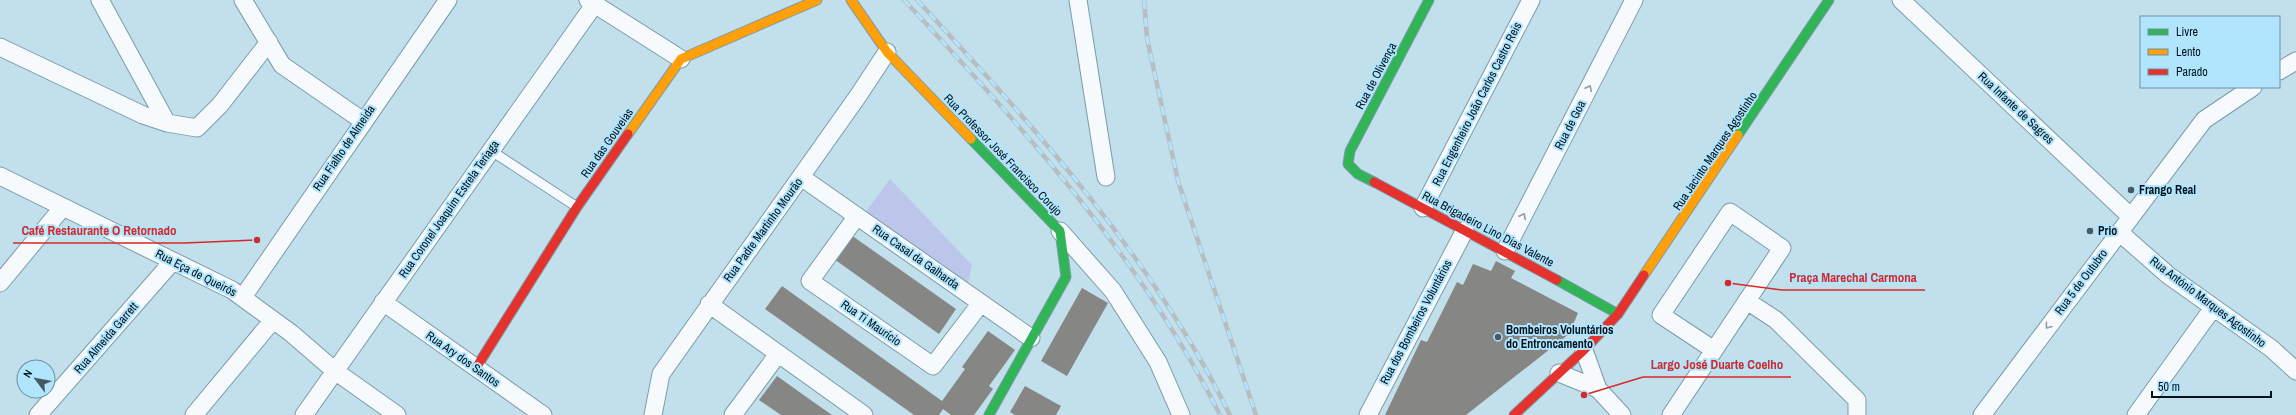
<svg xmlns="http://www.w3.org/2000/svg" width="2296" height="415" font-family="'Archivo Narrow',sans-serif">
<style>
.green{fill:#bcc6ea}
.building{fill:#868684}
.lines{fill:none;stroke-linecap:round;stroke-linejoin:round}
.lane-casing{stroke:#7a9ca9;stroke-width:11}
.street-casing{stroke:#7a9ca9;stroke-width:19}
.fast-casing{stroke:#7a9ca9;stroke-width:11}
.slow-casing{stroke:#7a9ca9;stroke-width:11}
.jam-casing{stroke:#7a9ca9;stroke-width:11}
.lane{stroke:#f6fafc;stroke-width:9}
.street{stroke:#f6fafc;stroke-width:17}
.fast{stroke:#30b455;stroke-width:9}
.slow{stroke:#ff9f0a;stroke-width:9}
.jam{stroke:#e5322d;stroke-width:9}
.rail-casing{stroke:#b6bec2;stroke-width:4.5}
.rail{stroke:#b1e5fe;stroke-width:3;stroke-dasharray:9;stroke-linecap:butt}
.oneway{stroke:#949da2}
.poi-dot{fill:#455a64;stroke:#b1e5fe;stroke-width:1.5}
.labels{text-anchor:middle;stroke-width:4;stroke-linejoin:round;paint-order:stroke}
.street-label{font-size:12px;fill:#01121b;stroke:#b1e5fe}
.poi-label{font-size:12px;font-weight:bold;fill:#01121b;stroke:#b1e5fe;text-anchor:start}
.leader{fill:none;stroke:#d62828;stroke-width:1.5}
.callout-dot{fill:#d62828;stroke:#b1e5fe;stroke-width:1.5}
.callout-label{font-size:13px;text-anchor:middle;font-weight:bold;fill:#d62828;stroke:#b1e5fe;stroke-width:4;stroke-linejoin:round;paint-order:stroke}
</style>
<rect width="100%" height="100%" fill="#c2dfec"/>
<path class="green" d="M890 179 972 265 968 282 961 284 864 214Z"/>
<path class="building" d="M851 235 956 309 939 334 834 259Z
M1496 261 1515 271 1511 278 1578 313 1569 334 1466 415H1385L1421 340 1427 342 1457 282 1463 285 1473 264 1491 271Z
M782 286 942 401 965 369 962 367 988 331 1015 350 989 386 993 389 974 415H951L943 409 939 415H914L765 309Z
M1082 288 1108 303 1067 376 1041 361Z
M777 376 812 401 832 415H781L759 400Z
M1025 386 1061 406 1056 415H1015L1010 412Z"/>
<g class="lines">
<defs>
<path id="lane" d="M490 150 577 207"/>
<path id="street" d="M243 0 282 65 363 121
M588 0 681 59
M1078 0 1106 177
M1901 0 2130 216
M0 47 143 115 167 123 100 0
M2279 71 2296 61
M167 123 197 128 220 105 269 42
M0 176 232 290 291 333 335 371 397 415
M801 177 1031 338
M1423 208 1531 0
M857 216 810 281 933 366 981 303
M1060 231 1113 291 1158 362 1181 415
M2119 232 2168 275 2272 349 2296 371
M1505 251 1634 0
M0 283 63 207
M243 297 448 0
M1747 301 1776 320 1857 400V415
M383 302 543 415
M709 304 864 415
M1584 350 1598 389 1622 415
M1559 373 1598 389
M38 415 173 261
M194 415 273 320
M304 415 594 5
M653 415 661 374 858 96 887 52
M733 415 778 354
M1368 415 1465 230
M1671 415 1782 248 1730 212 1661 315 1714 350
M1982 415 2204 120 2253 87
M2136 415 2213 308"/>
<path id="fast" d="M1738 135 1829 0
M971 139 1060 231 1066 277 989 415
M1374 182 1358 174 1348 164 1350 151 1429 0
M1557 280 1618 314"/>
<path id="slow" d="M851 0 887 52 971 139
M628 134 681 59 817 0
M1644 275 1738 135"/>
<path id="jam" d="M1374 182 1557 280
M476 368 577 207 628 134
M1514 415 1584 350 1618 314 1644 275"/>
</defs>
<use href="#lane" class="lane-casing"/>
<use href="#street" class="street-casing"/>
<use href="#fast" class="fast-casing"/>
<use href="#slow" class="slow-casing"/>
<use href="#jam" class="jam-casing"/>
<use href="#lane" class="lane"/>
<use href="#street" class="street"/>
<use href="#fast" class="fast"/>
<use href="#slow" class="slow"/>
<use href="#jam" class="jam"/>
<defs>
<path id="rail" d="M904 0C1023 128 1141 257 1220 415
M917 0C1036 129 1151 255 1230 415
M1144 0 1147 38 1178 181 1256 415"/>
</defs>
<use href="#rail" class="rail-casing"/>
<use href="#rail" class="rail"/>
</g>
<defs><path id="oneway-chevron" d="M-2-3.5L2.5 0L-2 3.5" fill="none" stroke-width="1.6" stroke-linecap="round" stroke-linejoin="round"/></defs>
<g class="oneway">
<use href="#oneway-chevron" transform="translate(1589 88) rotate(-63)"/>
<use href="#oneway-chevron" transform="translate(1523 216) rotate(-63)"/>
<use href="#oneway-chevron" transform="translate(2048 326) rotate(127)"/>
</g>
<g class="poi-dot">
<circle cx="2131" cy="190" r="4"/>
<circle cx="2090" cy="231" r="4"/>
<circle cx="1498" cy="337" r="4"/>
</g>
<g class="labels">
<g class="street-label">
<text transform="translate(1376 76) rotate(-62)" y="4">Rua de Olivença</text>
<text transform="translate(1477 104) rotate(-63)" y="4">Rua Engenheiro João Carlos Castro Reis</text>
<text transform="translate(2016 108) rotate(43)" y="4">Rua Infante de Sagres</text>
<text transform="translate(1570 125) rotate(-63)" y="4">Rua de Goa</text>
<text transform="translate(607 143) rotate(-55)" y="4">Rua das Gouveias</text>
<text transform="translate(344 148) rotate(-56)" y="4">Rua Fialho de Almeida</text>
<text transform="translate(1715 151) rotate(-56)" y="4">Rua Jacinto Marques Agostinho</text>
<text transform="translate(1003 155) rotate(46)" y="4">Rua Professor José Francisco Corujo</text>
<text transform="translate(449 209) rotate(-55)" y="4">Rua Coronel Joaquim Estrela Teriaga</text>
<text transform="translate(1488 229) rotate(28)" y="4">Rua Brigadeiro Lino Dias Valente</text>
<text transform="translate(763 230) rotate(-54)" y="4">Rua Padre Martinho Mourão</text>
<text transform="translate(916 257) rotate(35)" y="4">Rua Casal da Galharda</text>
<text transform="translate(196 273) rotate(27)" y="4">Rua Eça de Queirós</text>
<text transform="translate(2081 282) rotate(-53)" y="4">Rua 5 de Outubro</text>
<text transform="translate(2208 302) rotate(37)" y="4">Rua António Marques Agostinho</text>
<text transform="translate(1416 322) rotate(-62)" y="4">Rua dos Bombeiros Voluntários</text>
<text transform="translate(871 323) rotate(35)" y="4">Rua Ti Maurício</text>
<text transform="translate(106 338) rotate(-49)" y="4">Rua Almeida Garrett</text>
<text transform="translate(463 359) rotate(35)" y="4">Rua Ary dos Santos</text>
</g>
<g class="poi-label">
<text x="2139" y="194">Frango Real</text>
<text x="2098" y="235">Prio</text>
<text x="1506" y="334">Bombeiros Voluntários<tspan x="1506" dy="14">do Entroncamento</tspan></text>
</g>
</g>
<path class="leader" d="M257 240L184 243H13M1728 283L1782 290H1925M1584 395L1643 377H1791"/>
<g class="callout-dot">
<circle cx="257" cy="240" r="4"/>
<circle cx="1728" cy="283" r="4"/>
<circle cx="1584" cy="395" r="4"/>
</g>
<g class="callout-label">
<text x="99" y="235">Café Restaurante O Retornado</text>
<text x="1853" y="282">Praça Marechal Carmona</text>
<text x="1717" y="369">Largo José Duarte Coelho</text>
</g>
<rect x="2140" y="16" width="140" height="72" fill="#b1e5fe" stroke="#6b91a3"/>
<rect x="2148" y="29" width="20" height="6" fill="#30b455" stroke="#6b91a3"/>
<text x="2176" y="36" font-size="12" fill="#01121b">Livre</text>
<rect x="2148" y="49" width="20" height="6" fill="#ff9f0a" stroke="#6b91a3"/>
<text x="2176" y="56" font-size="12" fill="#01121b">Lento</text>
<rect x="2148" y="69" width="20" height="6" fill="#e5322d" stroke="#6b91a3"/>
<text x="2176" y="76" font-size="12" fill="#01121b">Parado</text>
<g transform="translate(36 379) rotate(302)"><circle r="19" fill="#b1e5fe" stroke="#6b91a3"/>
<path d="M0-3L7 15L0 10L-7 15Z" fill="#455a64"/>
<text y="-6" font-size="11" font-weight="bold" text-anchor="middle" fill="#01121b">N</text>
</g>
<path d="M2152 391v6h119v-6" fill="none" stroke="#01121b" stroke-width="2"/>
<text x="2158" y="391" font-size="12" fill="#01121b" stroke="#b1e5fe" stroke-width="3" paint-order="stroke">50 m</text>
</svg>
